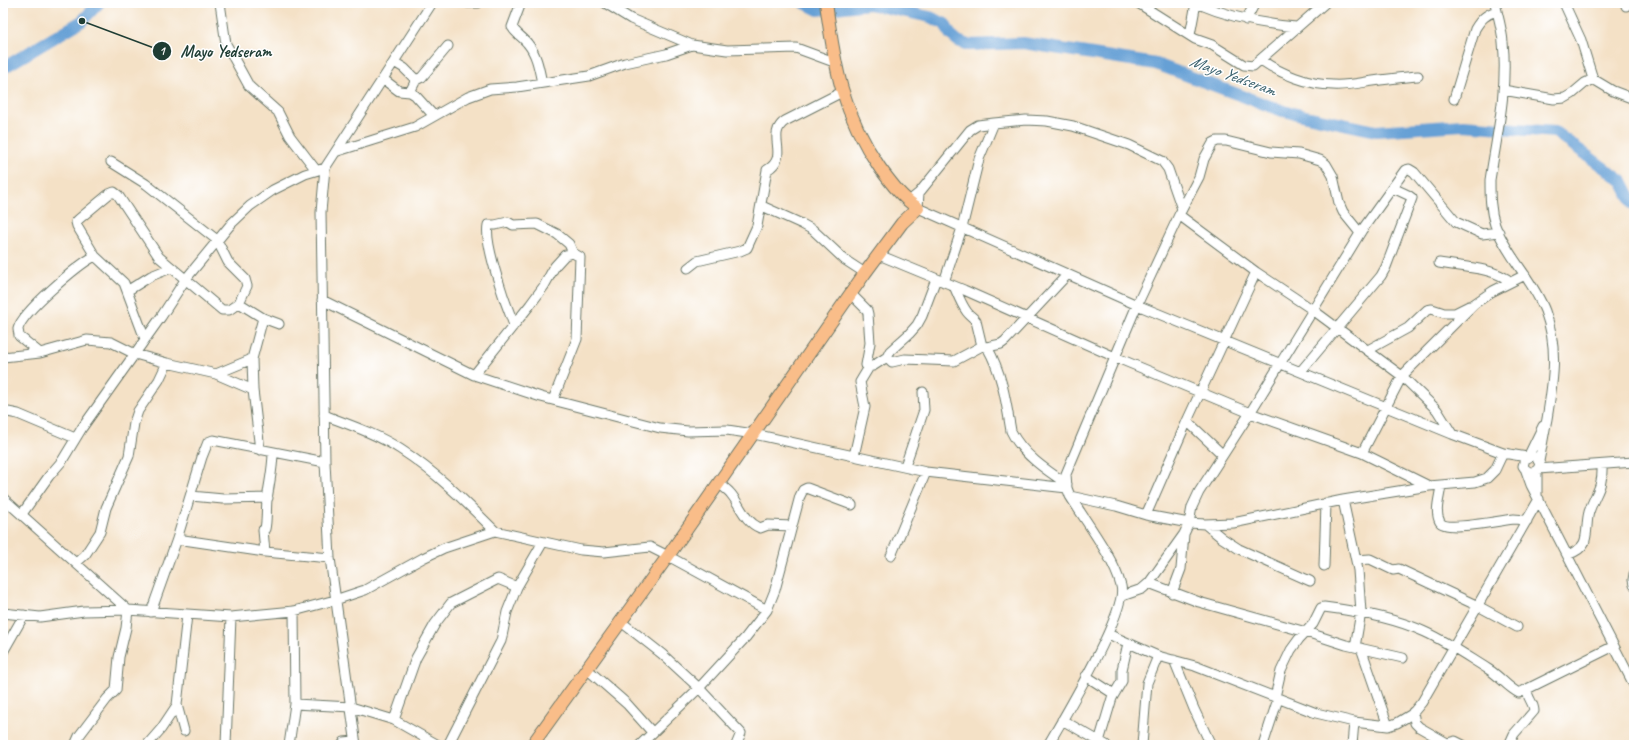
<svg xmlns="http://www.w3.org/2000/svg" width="1637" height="748" font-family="Caveat,sans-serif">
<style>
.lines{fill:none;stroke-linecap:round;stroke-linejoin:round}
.river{stroke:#66a0d5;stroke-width:12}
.minor-casing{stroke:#6a7667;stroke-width:11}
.major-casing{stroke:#6a7667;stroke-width:14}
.minor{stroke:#fff;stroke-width:9}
.major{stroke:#f9bd89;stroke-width:12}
.labels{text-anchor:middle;stroke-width:3;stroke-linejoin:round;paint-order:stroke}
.water-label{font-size:17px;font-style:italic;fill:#38606c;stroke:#fff}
.leader{fill:none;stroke:#1f3d34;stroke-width:1.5}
.callout-dot{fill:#1f3d34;stroke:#fff;stroke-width:1.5}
.mark-label{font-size:12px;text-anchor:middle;font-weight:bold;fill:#fff}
.callout-label{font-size:17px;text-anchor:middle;font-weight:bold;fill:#1f3d34;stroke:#fff;stroke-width:3;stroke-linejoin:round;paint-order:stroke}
</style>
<rect width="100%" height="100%" fill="#fff"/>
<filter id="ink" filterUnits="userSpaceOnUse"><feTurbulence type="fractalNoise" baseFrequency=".025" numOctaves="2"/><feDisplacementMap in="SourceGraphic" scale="8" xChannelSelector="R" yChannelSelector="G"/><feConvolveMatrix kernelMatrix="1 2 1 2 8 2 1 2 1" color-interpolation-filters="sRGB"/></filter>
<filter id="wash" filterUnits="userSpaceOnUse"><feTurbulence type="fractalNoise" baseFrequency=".012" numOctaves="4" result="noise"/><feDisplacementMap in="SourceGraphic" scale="16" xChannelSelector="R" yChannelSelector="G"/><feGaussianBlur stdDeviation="0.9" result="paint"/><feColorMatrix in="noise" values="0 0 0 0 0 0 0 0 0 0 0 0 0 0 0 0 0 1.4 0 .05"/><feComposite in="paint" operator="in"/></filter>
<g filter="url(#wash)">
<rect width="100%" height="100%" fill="#f4e1c6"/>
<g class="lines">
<path class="river" d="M804 3 818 10 869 4 930 17 945 24 950 34 958 41 968 45 1023 43 1156 64 1283 111 1376 131 1463 125 1555 132 1622 181 1634 205
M3 68 82 21 99 3"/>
</g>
</g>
<g filter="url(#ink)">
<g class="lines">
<defs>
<path id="minor" d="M220 3 226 44 249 86 278 112 290 136 316 170
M468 3H478
M521 3 512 27C516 34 523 37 528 44 537 55 539 69 542 83
M605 3 631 19 692 45 727 50 796 48 834 62
M1138 3 1195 39 1212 45 1244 65 1253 66 1325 3
M1196 3C1229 17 1261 24 1296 27
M1495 3C1498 16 1502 29 1503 42 1508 88 1497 135 1490 180 1490 195 1490 210 1495 225 1507 256 1533 280 1545 311 1559 349 1553 381 1547 419 1544 433 1542 447 1539 461
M1564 3 1581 40 1593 79 1613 91 1634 99
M1626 6 1629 3
M1246 20 1255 3
M1190 35 1196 3
M1261 60C1281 74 1309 85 1333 85 1346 86 1359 83 1373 81 1388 79 1403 77 1418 76
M394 62 404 68 416 80
M383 79 399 91 410 92 415 95 434 116
M1503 90 1554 99 1565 98 1572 94 1585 83 1593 79
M410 92 416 80 422 77 427 71 448 46
M1454 99 1475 29C1481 19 1486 14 1497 11
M338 151 415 127 468 97 490 89 517 87 589 76 625 63 666 54 692 45
M111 162 146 184 217 240 228 262 245 279 247 286 239 303 229 310H222L159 257 118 195 114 192 109 194 79 219 76 222 77 226 95 256 124 283 145 339
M919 193 918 208 1137 305 1452 434 1503 453 1527 457
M914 197 919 193 970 130 978 125 994 123 1026 120 1047 121 1073 126 1129 145 1162 161 1168 169 1182 209
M762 206 802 224 813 230 845 260 865 273
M1179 215 1256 272 1313 310 1402 376 1437 410 1452 434
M879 255 964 290 1115 357 1250 413 1362 453 1429 486
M1439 263C1461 267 1493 267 1511 282
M688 268 697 261 740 251 747 248 757 226 767 170C791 156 765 135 785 121L842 92
M944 282 962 228 979 159 994 123
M954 286C958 295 961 304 967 312 970 316 973 317 976 321L982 346
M127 291 151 276 171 268
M851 294 867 310 868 314 870 343 866 365 869 367
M322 300 474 375 541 397 660 428 688 431 727 430 754 434 926 472 1067 488
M239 303 263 318 279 324
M514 325C506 305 484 245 488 225H495L508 222 513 225 537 224 557 234 569 244 573 253
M987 347C1002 373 1006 401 1011 431 1022 454 1046 470 1067 484
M1368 350 1408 328 1427 310 1432 309 1444 313H1455L1469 306
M40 353 19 336C19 333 18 331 18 329 22 312 79 264 95 256
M3 357 40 353 87 340 111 342 135 354 167 363 216 374 253 390
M887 357 892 362 905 359 954 361 982 346 987 347 1001 344 1005 341 1067 275
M1301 371 1381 276 1386 267 1412 198 1408 195 1393 188
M216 374 252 359
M474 375 530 305 544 286 555 266 565 255 573 253 580 257 577 339 553 400
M3 411 18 414 75 438
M324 415C350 425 377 434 400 449 436 472 465 501 495 531
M1187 421 1223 455
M260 450 253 390 252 359 263 318
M1362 453 1402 376 1474 304 1493 291 1525 275
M854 456 865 407 860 382 869 367 873 366 887 357 890 351 909 334 917 325 922 316 936 279
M1528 457 1543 426
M905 466 924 410 923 392
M1538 469 1540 464 1536 457 1532 456 1525 459 1523 466C1527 473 1533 474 1538 469L1634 462
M1526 471 1531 485 1634 685
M719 483C723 487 728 490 731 494 741 506 744 521 760 528L768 525 792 526
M1441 485C1440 497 1434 511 1440 522 1446 532 1503 520 1514 519 1518 519 1523 520 1527 521
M1537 495V470
M191 496 223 499 268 498
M1070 496 1116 506 1146 515 1189 523 1205 524 1233 523 1343 500 1429 486 1475 482 1487 478 1495 470 1503 453
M3 498 128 610 126 628 119 657 116 690 107 699 79 736 75 745
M1343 500 1358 570 1361 612 1355 647
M22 514 49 476 62 461 82 428 161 317 185 280 231 224 250 206 273 190 305 174 325 168
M1146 515 1187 421 1256 272
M1205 524 1222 538 1239 549 1310 581
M177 539 265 552 330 558
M265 552 263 530 265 529C267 520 266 510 267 500 269 484 273 469 273 452
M1567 555C1573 553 1581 549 1584 543 1588 534 1586 522 1589 512 1596 491 1603 489 1602 465
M891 556 926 472
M1356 560 1370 559 1393 570 1399 569 1478 606 1517 627
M76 563 85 555 100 532 106 508 129 456 134 423 138 411 159 380 167 363
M1324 566 1326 503
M1634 574 1633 580 1634 585
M1149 583 1199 602 1306 632 1346 645 1403 658
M1172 593 1181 569 1184 534
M1122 596 1142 589 1149 583 1184 534 1189 523 1192 507 1199 492 1250 413 1362 230 1405 170 1409 169 1414 172 1456 222 1482 234 1499 232
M151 612 177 539 202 457 208 442 213 440 325 462
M3 613 40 617 84 611 128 610 231 617 294 611 335 600 365 590 423 558 444 548 495 531 581 550 604 552 650 547 668 556 767 610
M620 621 662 654 699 688 741 733 736 745
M1108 634 1158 656 1195 666 1316 713 1354 722 1388 726 1397 723 1412 714 1422 702 1539 499
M1361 648 1388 726
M3 652 24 615
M1174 660 1194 709 1211 745
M587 669 627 704 652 732
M1086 676 1114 694
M1275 697 1281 671 1291 650 1299 639 1313 624 1321 608 1324 607C1356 611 1395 618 1425 632 1447 642 1467 656 1488 669 1501 677 1507 687 1519 693L1614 646
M295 704 351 707 394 720 438 745
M1413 712 1415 723 1419 727 1447 743 1455 741 1463 745
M394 720 416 658 435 624 451 603 498 579 517 587
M1062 720 1106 745
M184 731 177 705 187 615
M147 745 161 729 177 705
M226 745 231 617
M289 745 295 704 294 611
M342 745 344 742 355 741
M356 745 330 558 325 462 321 212 325 168 432 3
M448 745 501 641 507 612 517 587 543 542
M640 745 699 688 746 637 767 610 775 590 800 496 803 490 807 488 852 505
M1048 745C1063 719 1128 610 1121 586 1114 558 1086 522 1070 496L1067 488 1066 474 1137 305 1179 215 1199 177 1204 159 1213 143 1217 141H1226L1271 152 1299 154 1320 160 1326 164 1333 176 1339 203 1343 212 1360 233
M1098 745 1112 698 1122 681V670L1128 643
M1142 745 1147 683 1158 656
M1263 745 1278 699
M1352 745 1354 722
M1509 745 1514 734 1534 711C1534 703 1527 698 1527 690"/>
<path id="major" d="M532 745 668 556 865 273 902 223 918 208C902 198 891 183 880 168 842 112 835 69 826 3"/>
</defs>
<use href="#minor" class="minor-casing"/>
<use href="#major" class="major-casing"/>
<use href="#minor" class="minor"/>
<use href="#major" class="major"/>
</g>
</g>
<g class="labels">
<g class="water-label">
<text transform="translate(1233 75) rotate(20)" y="6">Mayo Yedseram</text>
</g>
</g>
<path class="leader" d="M82 21L162 51"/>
<g class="callout-dot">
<circle cx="82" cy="21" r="4"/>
<circle cx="162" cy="51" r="10"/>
</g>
<g class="mark-label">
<text x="162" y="55">1</text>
</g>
<g class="callout-label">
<text x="226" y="57">Mayo Yedseram</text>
</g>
<rect width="1637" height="748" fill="none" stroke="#fff" stroke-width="16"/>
</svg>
